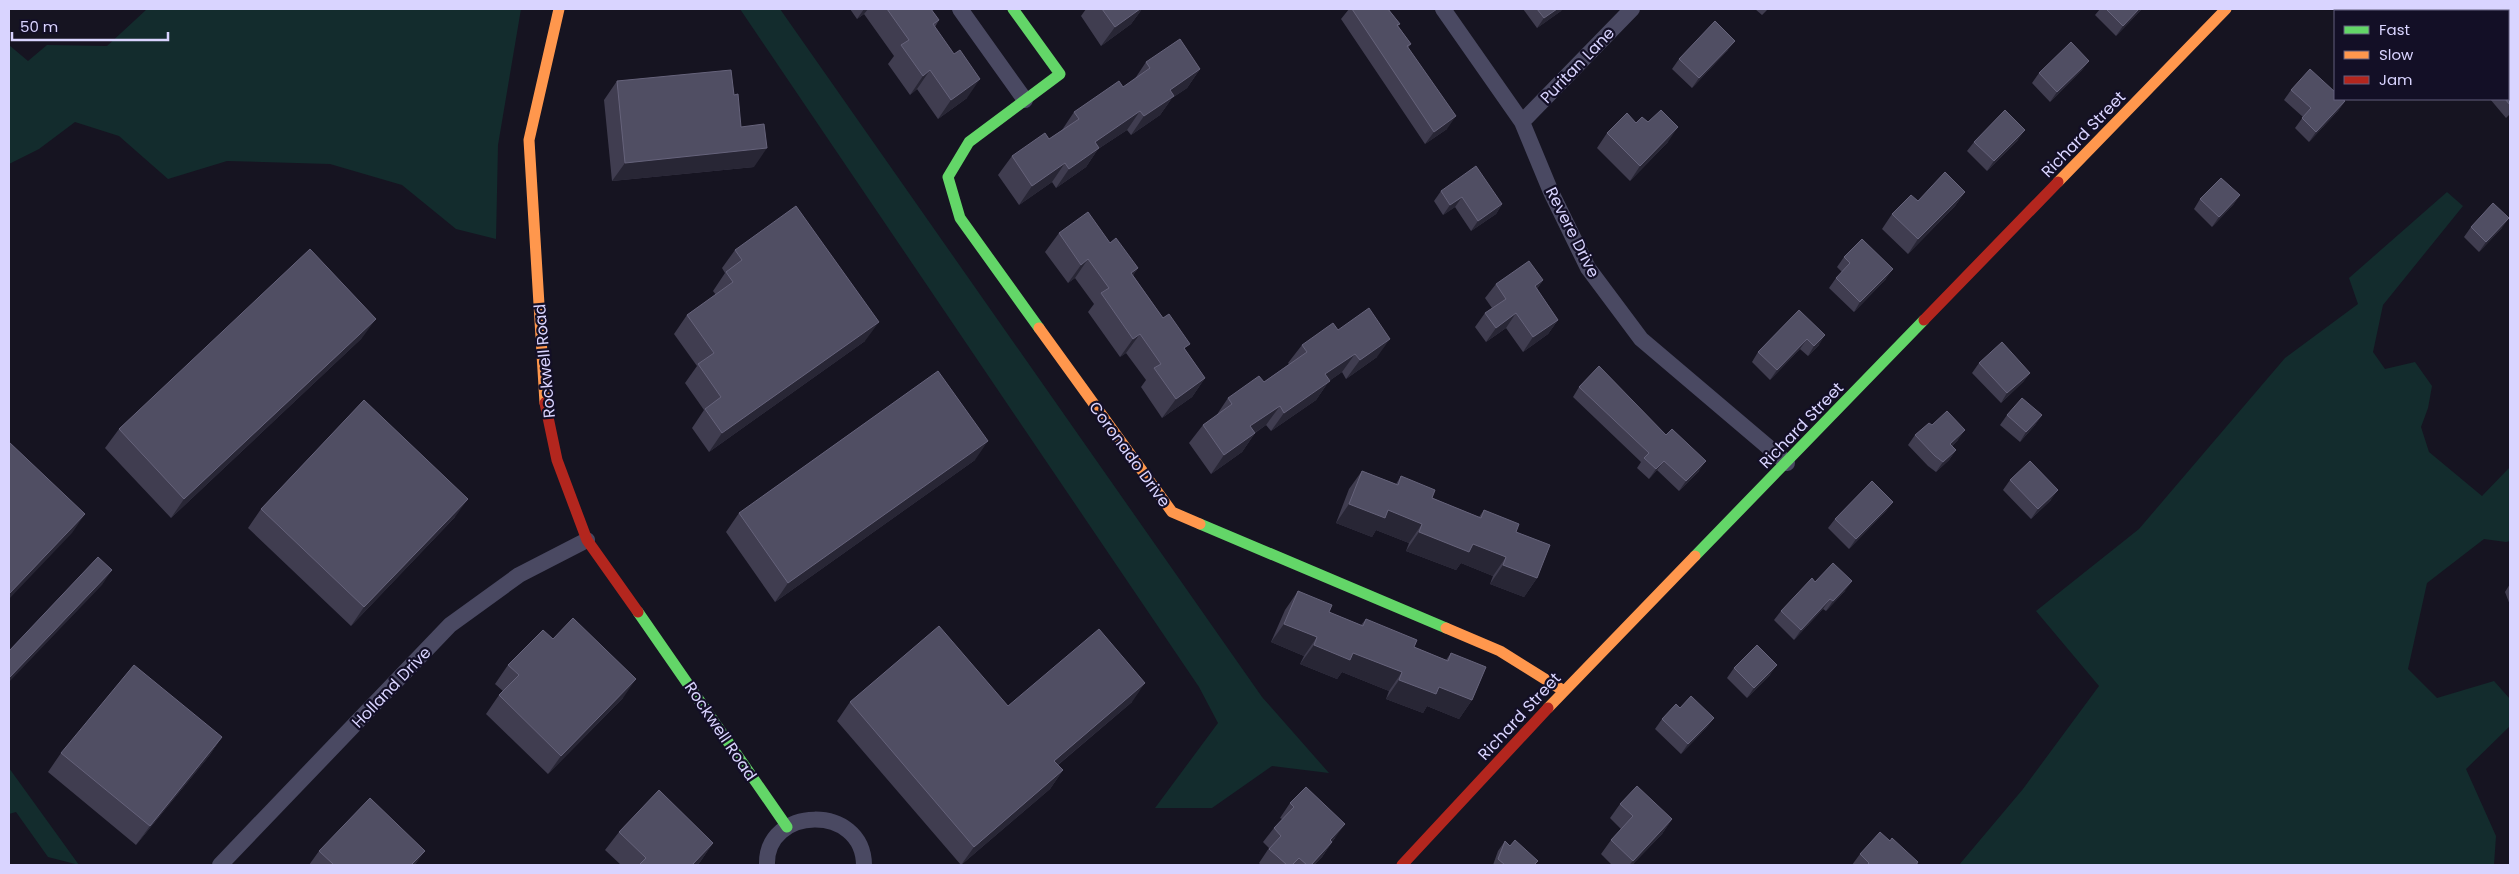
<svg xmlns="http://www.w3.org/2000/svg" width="2519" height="874" font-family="Poppins,sans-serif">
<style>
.green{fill:#132c2d}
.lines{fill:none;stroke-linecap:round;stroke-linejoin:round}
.street{stroke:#4a4962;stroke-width:16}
.fast{stroke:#63d668;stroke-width:11}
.slow{stroke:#ff974d;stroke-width:11}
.jam{stroke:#b3261e;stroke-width:11}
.wall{fill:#403d50}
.shaded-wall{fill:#282635}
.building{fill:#504e63;stroke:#66637b}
.labels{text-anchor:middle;stroke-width:4.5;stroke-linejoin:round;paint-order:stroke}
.street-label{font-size:16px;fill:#d9d4ff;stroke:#130f26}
</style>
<rect width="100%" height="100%" fill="#161421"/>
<path class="green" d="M147 9H521L498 145 496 239 456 229 402 185 330 164 227 161 168 179 119 136 75 122 39 149 9 164V45L28 61 47 45 107 46Z
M740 9H780L1262 697 1329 773 1272 766 1212 808H1155L1218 723 1199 687Z
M2447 192 2463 206 2383 305 2373 352 2385 369 2415 362 2432 386 2428 408 2421 427 2429 452 2482 496 2510 467V541L2506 542 2484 539 2427 583 2408 669 2437 698 2494 681 2510 699V726L2466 769 2496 836 2494 865H1959L2023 789 2099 686 2036 611 2139 529 2285 358 2358 304 2349 278Z
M9 768 79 865 48 857 16 812 9 814Z"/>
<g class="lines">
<path class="street" d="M960 9 1025 100
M1443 9 1522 122 1551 192 1588 268 1641 339 1787 463
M1522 122 1632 9
M220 865 450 625 519 575 587 540
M767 865C765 806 863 803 864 865"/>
<path class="fast" d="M1013 9 1060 74 969 142 948 177 960 218 1039 328
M1200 524 1446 628
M1695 556 1924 320
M638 612 787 827"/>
<path class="slow" d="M2058 182 2226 9
M1039 328 1172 512 1200 524
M545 403 529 140 559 9
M1446 628 1500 651 1564 691
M1548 708 1695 556"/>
<path class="jam" d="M1924 320 2058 182
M545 403 557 460 587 540 638 612
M1402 865 1548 708"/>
</g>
<path class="wall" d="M850 9H931L939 20 935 27 967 98 938 119 917 89 910 95 888 64 894 56 864 14 857 19Z
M1086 9H1142L1131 24 1101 46 1081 16Z
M1349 9H1388L1400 24 1398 26 1411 44 1408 48 1447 129 1425 144 1341 19Z
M1523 9H1562L1561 11 1537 28Z
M1755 9H1768L1762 15Z
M2100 9H2142L2116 36 2095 15Z
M1728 50 1692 88 1672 69 1679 59Z
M2089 61 2082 70 2050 102 2032 83 2039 73Z
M1146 62 1200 69 1187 88 1172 98 1160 115 1131 135 1127 130 1098 149 1086 167 1056 188 1052 182 1019 205 998 175 1012 156 1049 139 1062 130 1074 112 1123 87 1134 80Z
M2510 64V114L2506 118 2490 99H2508Z
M617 81 734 95 741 127 754 167 612 181 604 100Z
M2291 90 2345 101 2338 111 2309 142 2295 128 2303 117 2284 100Z
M1648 122 1668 142 1630 181 1597 148 1607 133 1636 123Z
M2018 140 1987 171 1967 151 1974 142Z
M1441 191 1502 204 1496 214 1471 231 1455 207 1443 215 1434 201Z
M1965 192 1955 206 1908 254 1882 229 1892 214 1918 201Z
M2240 195 2233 205 2212 227 2194 209 2200 199Z
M2471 227 2502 228 2479 252 2464 237Z
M1059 233 1110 243 1138 268 1133 275 1205 378 1192 397 1162 418 1141 387 1146 380 1126 353 1120 357 1088 312 1094 304 1075 278 1068 283 1045 252Z
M735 250 865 341 709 452 692 428 704 410 685 383 697 366 674 334 687 315 716 295 713 291 725 273 722 268Z
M1844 257 1886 279 1854 312 1829 288 1836 278 1842 272 1837 267Z
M1543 280 1537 289 1558 320 1548 334 1523 352 1506 328 1486 342 1475 327 1485 313 1492 308 1485 298 1496 284Z
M1799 310 1819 345 1808 356 1800 349 1770 380 1752 362 1758 352Z
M1338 330 1377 357 1346 379 1342 372 1329 381 1316 400 1271 431 1266 425 1255 433 1242 452 1211 474 1189 443 1203 425 1216 416 1228 398 1264 382 1289 364 1288 363 1302 345Z
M362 338 171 518 105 448 119 429Z
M1979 363 2030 373 2023 382 2001 403 1972 373Z
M1579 387 1699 471 1679 491 1657 470 1649 479 1637 468 1641 462 1573 397Z
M2007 415H2042L2035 425 2020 442 2000 425Z
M1932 425 1958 440 1952 446 1956 450 1949 460 1936 472 1928 466 1908 445 1915 435Z
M975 460 775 602 726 532 739 513Z
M1362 471 1396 484 1401 476 1432 498 1479 517 1484 510 1516 532 1537 578 1524 597 1490 584 1493 576 1461 563 1456 570 1406 551 1409 543 1376 530 1372 537 1336 523 1349 489Z
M2010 480 2051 500 2031 519 2003 490Z
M1893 502 1886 511 1849 549 1828 528 1835 519Z
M261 509 455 517 351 626 248 528Z
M1815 582 1845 591 1826 611 1823 609 1794 640 1774 620 1781 611Z
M2510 584V605L2505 592Z
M1298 591 1329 612 1361 625 1366 619 1414 647 1446 660 1451 653 1472 700 1459 719 1427 706 1423 713 1386 699 1389 691 1342 672 1337 679 1300 664 1304 656 1271 642 1285 610Z
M553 639 623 698 548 774 486 714 499 695 503 691 495 684 508 665Z
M1734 668 1770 675 1747 698 1727 678Z
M850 702 1008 706 1132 702 1058 765 1063 770 1050 789 961 865 837 721Z
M1680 708 1714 718 1707 727 1681 754 1655 729 1662 719Z
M222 737 209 756 136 845 48 772 61 753Z
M1290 803 1335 838 1332 842 1322 857 1314 865H1261L1259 863 1269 848 1263 842 1274 828 1282 819 1280 818Z
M1620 804 1672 819 1662 834 1632 865H1612L1601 854 1611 840 1621 829 1610 818Z
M619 832 713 843 700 862 697 865H621L605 850Z
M1505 841 1510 846 1535 865H1493L1498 851Z
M319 851 415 865H309Z
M1860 854 1916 865H1852Z"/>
<path class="shaded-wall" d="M864 9H868L864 14 857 19Z
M1140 9H1142L1131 24 1101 46 1115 27Z
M1557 9H1562L1561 11 1537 28 1544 18Z
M2139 9H2142L2116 36 2123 26Z
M1735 41 1728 50 1692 88 1699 78Z
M2089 61 2082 70 2050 102 2057 92Z
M1200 69 1187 88 1172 98 1160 115 1131 135 1144 116 1170 90Z
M930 70 917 89 910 95 923 76Z
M980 79 967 98 938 119 951 100Z
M2345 101 2338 111 2309 142 2316 132Z
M1140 111 1127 130 1098 149 1086 167 1056 188 1069 169 1095 142Z
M1456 116 1447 129 1425 144 1434 132Z
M1678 127 1668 142 1630 181 1640 166Z
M2025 130 2018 140 1987 171 1994 161Z
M767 148 754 167 612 181 625 163Z
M1065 163 1052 182 1019 205 1032 186Z
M1965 192 1955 206 1908 254 1918 239Z
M2240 195 2233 205 2212 227 2219 217Z
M1462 197 1455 207 1443 215 1450 205Z
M1502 204 1496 214 1471 231 1478 221Z
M2509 218 2502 228 2479 252 2486 242Z
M1088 259 1075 278 1068 283 1081 265Z
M1138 268 1125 287 1131 273Z
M1893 269 1886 279 1854 312 1860 302Z
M1543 280 1533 295 1535 286Z
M1516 313 1506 328 1486 342 1496 328Z
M376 319 362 338 171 518 184 499Z
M1558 320 1548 334 1523 352 1533 337Z
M879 322 865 341 709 452 722 433Z
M1140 334 1126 353 1120 357 1133 339Z
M1825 335 1819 345 1808 356 1814 346Z
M1390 339 1377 357 1346 379 1360 360Z
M1807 339 1800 349 1770 380 1777 370Z
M1355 354 1342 372 1329 381 1316 400 1271 431 1284 413 1325 374Z
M2030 373 2023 382 2001 403 2007 393Z
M1205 378 1192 397 1162 418 1176 399Z
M1280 406 1266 425 1237 445 1250 426Z
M2042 415 2035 425 2020 442 2026 432Z
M1965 430 1958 440 1943 454 1950 444Z
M1255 433 1242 452 1211 474 1224 455Z
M988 441 975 460 775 602 788 583Z
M1956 450 1949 460 1936 472 1943 462Z
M1664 461 1657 470 1649 479 1656 469Z
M1706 461 1699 471 1679 491 1686 481Z
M2058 490 2051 500 2031 519 2038 509Z
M468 499 455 517 351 626 364 607Z
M1893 502 1886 511 1849 549 1856 539Z
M1349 504 1388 510 1422 524 1409 543 1376 530 1372 537 1336 523Z
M85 514 72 533 9 599V594Z
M1419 532 1473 544 1506 557 1493 576 1461 563 1456 570 1406 551Z
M1503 565 1537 578 1524 597 1490 584Z
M112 570 102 585 9 682V678Z
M1852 581 1845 591 1826 611 1833 601Z
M1830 599 1823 609 1794 640 1801 630Z
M1284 624 1317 637 1304 656 1271 642Z
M1314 645 1353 653 1402 672 1389 691 1342 672 1337 679 1300 664Z
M1777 665 1770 675 1747 698 1754 688Z
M636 679 623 698 548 774 561 756Z
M1399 680 1439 687 1472 700 1459 719 1427 706 1423 713 1386 699Z
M1145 683 1132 702 1041 779 1054 761Z
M1714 718 1707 727 1681 754 1688 744Z
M222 737 209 756 136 845 150 826Z
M1063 770 1050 789 961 865 974 847Z
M1672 819 1662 834 1632 865H1629L1633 861Z
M1345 824 1335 838 1320 855 1330 840Z
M1332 842 1322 857 1314 865H1311Z
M713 843 700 862 697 865H692Z
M425 851 415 865H411Z"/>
<path class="building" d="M887 9H931L939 20 933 24 954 54 960 50 980 79 951 100 930 70 923 76 901 45 909 40Z
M1102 9H1140L1115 27Z
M1352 9H1388L1400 24 1397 25 1411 44 1407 46 1456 116 1434 132Z
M1537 9H1557L1544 18Z
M2106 9H2139L2123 26Z
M1715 21 1735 41 1699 78 1679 59Z
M1180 39 1200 69 1170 90 1174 96 1144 116 1140 111 1095 142 1099 148 1069 169 1065 163 1032 186 1012 156 1045 133 1049 139 1079 119 1074 112 1119 81 1123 87 1150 68 1146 62Z
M2071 42 2089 61 2057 92 2039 73Z
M2508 61 2510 64V105L2505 99H2508Z
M2310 69 2335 92V99H2342L2345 101 2316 132 2302 118 2311 108 2291 90Z
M731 70 734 95 738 94 741 127 764 124 767 148 625 163 617 81Z
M1661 110 1678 127 1640 166 1607 133 1627 113 1636 123 1642 117 1648 122Z
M2005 110 2025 130 1994 161 1974 142Z
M1476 166 1502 204 1478 221 1462 197 1450 205 1441 191Z
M1945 172 1965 192 1918 239 1892 214 1911 195 1918 201Z
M2221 178 2240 195 2219 217 2200 199Z
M2493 203 2509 218 2486 242 2471 227Z
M796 206 879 322 722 433 705 409 721 397 698 364 714 353 687 315 733 282 726 272 742 260 735 250Z
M1088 212 1110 243 1116 238 1138 268 1131 273 1163 318 1169 314 1190 344 1184 348 1205 378 1176 399 1154 368 1161 364 1140 334 1133 339 1101 293 1109 288 1088 259 1081 265 1059 233Z
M1862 239 1893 269 1860 302 1836 278 1850 263 1844 257Z
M310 249 376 319 184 499 119 429Z
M1529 261 1543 280 1535 286 1558 320 1533 337 1516 313 1496 328 1485 313 1506 299 1496 284Z
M1369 308 1390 339 1360 360 1355 354 1325 374 1330 381 1284 413 1280 406 1250 426 1255 433 1224 455 1203 425 1232 404 1228 398 1259 376 1264 382 1307 352 1302 345 1333 323 1338 330Z
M1799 310 1825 335 1814 346 1807 339 1777 370 1758 352Z
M2002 342 2030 373 2007 393 1979 363Z
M1599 366 1666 435 1672 429 1706 461 1686 481 1664 461 1656 469 1644 458 1649 453 1579 387Z
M938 371 988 441 788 583 739 513Z
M2022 398 2042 415 2026 432 2007 415Z
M364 400 468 499 364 607 261 509Z
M1947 411 1965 430 1950 444 1956 450 1943 462 1935 456 1915 435 1929 423 1932 425Z
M9 442 85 514 9 594Z
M2030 461 2058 490 2038 509 2010 480Z
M1362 471 1398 485 1401 476 1435 490 1432 498 1481 518 1484 510 1519 524 1516 532 1550 545 1537 578 1503 565 1506 557 1473 544 1469 552 1419 532 1422 524 1388 510 1385 518 1349 504Z
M1872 481 1893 502 1856 539 1835 519Z
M98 557 112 570 9 678V651Z
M1833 563 1852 581 1833 601 1830 599 1801 630 1781 611 1812 578 1815 582Z
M1298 591 1332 605 1329 612 1363 626 1366 619 1417 640 1414 647 1448 661 1451 653 1486 667 1472 700 1439 687 1436 694 1399 680 1402 672 1353 653 1350 660 1314 645 1317 637 1284 624Z
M573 618 636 679 561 756 499 695 519 675 508 665 543 630 553 639Z
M939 626 1008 706 1099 629 1145 683 1054 761 1063 770 974 847 850 702Z
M1757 645 1777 665 1754 688 1734 668Z
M134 665 222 737 150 826 61 753Z
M1691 696 1714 718 1688 744 1662 719 1676 704 1680 708Z
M1637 786 1672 819 1633 861 1611 840 1633 816 1620 804Z
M1306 787 1345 824 1330 840 1332 842 1311 865H1307L1299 858 1292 865H1287L1269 849 1281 836 1274 828 1294 807 1290 803Z
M659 790 713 843 692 865H639L646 858 619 832Z
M370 798 425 851 411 865H334L319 851Z
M1880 832 1890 841 1892 838 1918 862 1916 865H1867L1869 863 1860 854Z
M1515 840 1538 861 1534 865H1505L1498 859 1505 841 1510 846Z"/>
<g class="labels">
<g class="street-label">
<text transform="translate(1577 65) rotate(-46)" y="6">Puritan Lane</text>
<text transform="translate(2083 134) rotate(-46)" y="6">Richard Street</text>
<text transform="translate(1573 232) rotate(63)" y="6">Revere Drive</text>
<text transform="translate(544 361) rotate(-95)" y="6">Rockwell Road</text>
<text transform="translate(1801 425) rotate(-46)" y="6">Richard Street</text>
<text transform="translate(1130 454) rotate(54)" y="6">Coronado Drive</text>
<text transform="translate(391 687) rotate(-46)" y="6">Holland Drive</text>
<text transform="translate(1519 716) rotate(-47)" y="6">Richard Street</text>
<text transform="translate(721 731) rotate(56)" y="6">Rockwell Road</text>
</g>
</g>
<rect width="2519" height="874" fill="none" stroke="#d9d4ff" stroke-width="20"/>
<rect x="2334" y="10" width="175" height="90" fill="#130f26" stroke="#625e7d"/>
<rect x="2344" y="26" width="25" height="8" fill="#63d668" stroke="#625e7d"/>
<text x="2379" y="35" font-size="15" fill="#d9d4ff">Fast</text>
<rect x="2344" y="51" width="25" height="8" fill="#ff974d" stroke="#625e7d"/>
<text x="2379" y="60" font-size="15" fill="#d9d4ff">Slow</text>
<rect x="2344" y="76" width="25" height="8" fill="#b3261e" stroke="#625e7d"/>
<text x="2379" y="85" font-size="15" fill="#d9d4ff">Jam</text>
<path d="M12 32v8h156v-8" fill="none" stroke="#d9d4ff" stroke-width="2.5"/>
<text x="20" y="32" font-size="15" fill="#d9d4ff" stroke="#130f26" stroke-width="4" paint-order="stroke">50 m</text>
</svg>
